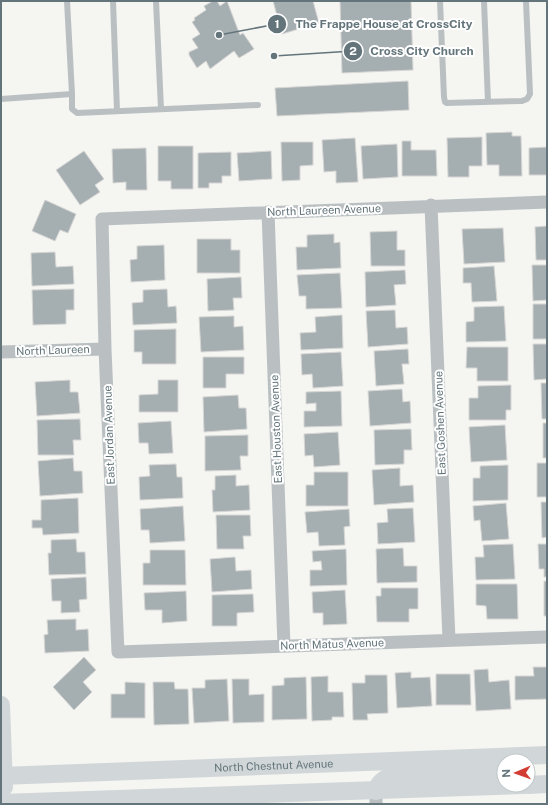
<svg xmlns="http://www.w3.org/2000/svg" width="548" height="805" font-family="'Public Sans',sans-serif">
<style>
.building{fill:#a5aeb1;stroke:#d7d6d5}
.lines{fill:none;stroke-linecap:round;stroke-linejoin:round}
.lane{stroke:#bac0c2;stroke-width:6}
.street{stroke:#bac0c2;stroke-width:13}
.secondary{stroke:#d1d6d8;stroke-width:18}
.labels{text-anchor:middle;stroke-width:4;stroke-linejoin:round;paint-order:stroke}
.street-label{font-size:11px;fill:#63757b;stroke:#fff}
.leader{fill:none;stroke:#63757b;stroke-width:1.5}
.callout-dot{fill:#63757b;stroke:#fff;stroke-width:1.5}
.mark-label{font-size:12px;text-anchor:middle;font-weight:bold;fill:#fff}
.callout-label{font-size:12px;text-anchor:middle;font-weight:bold;fill:#63757b;stroke:#fff;stroke-width:4;stroke-linejoin:round;paint-order:stroke}
</style>
<rect width="100%" height="100%" fill="#f5f5f2"/>
<path class="building" d="M213 1H217L220 6 227 1 240 35 243 33 254 49 239 58 234 51 210 69 206 61 197 68 189 55V52L198 48 192 39 200 34 192 22 195 20 194 18 206 10 204 6Z
M273 1H313L319 23 282 34Z
M340 1H411L413 70 342 73Z
M408 81 409 110 277 116 275 88Z
M512 132V136H521L522 176H499V165H487L486 133Z
M482 137V166H469V177H448L447 138Z
M355 138 358 182 336 183V171L324 172 322 140Z
M402 141H411V150H436L437 176H402Z
M281 142H313V165L300 166V180L282 181Z
M397 144 398 177 363 179 361 146Z
M158 146H193V189H171V181H158Z
M547 147V175H529V148Z
M146 148 147 190H126V182L113 183 112 149Z
M84 151 104 179 95 185 100 192 80 205 56 170Z
M271 151 272 179 239 181 237 153Z
M231 152V176H222V183H209V188H198V153Z
M45 200 76 214 68 233 60 230 55 241 32 231Z
M547 226V260H536L535 227Z
M503 228 505 262 464 264 462 229Z
M397 231V250H405V266H371L370 232Z
M334 234V243L340 242 341 268 297 270 296 247H307V235Z
M197 239H231V250H240V273H197Z
M164 245 165 280 131 282 130 260 137 259V246Z
M55 252 56 267 73 266 74 284 32 286 31 253Z
M532 265H547V300L533 301Z
M494 266 497 301 472 302 471 283H463V268Z
M405 270 406 284 394 285 396 305 366 307 365 272Z
M340 273 342 308 306 309V296H299L297 275Z
M241 277 242 298H233L234 310 208 311 207 279Z
M74 289V310H66V324L33 325 32 290Z
M167 289 168 307 176 306 177 323 133 325 132 303 143 302V290Z
M533 304H547V339H533Z
M504 306 506 341 466 342V322L474 321V307Z
M395 310 396 328 407 327 408 344 368 347 366 311Z
M342 315 343 348 301 350 300 333 316 332 315 317Z
M234 316V327L243 326 244 350 201 352 199 317Z
M176 329V364H142V352H134V330Z
M533 344H547V379L534 380Z
M467 347H508V381H477V368H466Z
M408 349 409 364H402L404 384 376 386 374 351Z
M341 352 343 386 313 388 312 374 302 375 301 354Z
M203 357H244V374H226V388H203Z
M70 380V392H78L80 413 37 416 35 382Z
M158 380H178V412H139V395L158 394Z
M541 383H547V419H542Z
M511 385V410H506V420H469V398H478V386Z
M402 389 403 402 410 401 411 423 370 426 368 391Z
M341 391 342 426 304 427V411H316V403L306 404V392Z
M238 395 239 408H246L247 429 204 432 203 397Z
M80 419 81 440H73L74 455H38L37 420Z
M171 421 173 453 149 454 148 443H139L138 423Z
M543 423H547V458H543Z
M505 425 507 460 471 462 469 427Z
M411 429 412 450H404V464L375 465 374 430Z
M338 432 340 465 314 467 313 455 305 456 304 434Z
M248 435V456H240L241 470 205 471V436Z
M73 458 74 471H82L83 493 40 496 38 461Z
M537 463H547V497H537Z
M176 464 177 477H182L183 498 140 500 139 477 150 476 149 465Z
M508 465V500L473 501V478H480V466Z
M400 468V486L413 485 414 502 374 505 372 470Z
M314 472H348V506H306V485H314Z
M236 475V486L249 485 250 510 213 512 212 490H215V476Z
M78 498 79 533 43 535 42 528H32V520H41V500Z
M541 502H547V537L542 538Z
M506 503 509 539 482 541 480 520 474 521 473 506Z
M183 506 185 541 150 543 149 530H141L140 509Z
M413 508 415 542 378 544 377 523 388 522 387 509Z
M349 509 350 526 344 527 345 545 319 546 318 532 307 533 305 512Z
M216 515H250L251 536H243L244 549H217Z
M76 539 77 552H85L86 574 49 575 48 553H51V540Z
M513 544 515 579 476 580 475 557H484L483 545Z
M538 544H547V577H544V569H539Z
M403 548 404 566H417V582L377 583 376 549Z
M346 549 347 585 310 586V570H322L321 561 313 562 312 551Z
M150 550H185L186 585H143V563H150Z
M235 557 236 571 251 570 252 589 212 592 210 559Z
M86 577 87 599 79 600 80 612 61 613V601H52L51 579Z
M544 581H547V616H544Z
M476 584H517L518 619H487L486 606 476 605Z
M381 588H418V609H409V622H377L376 596H381Z
M345 590 347 624 323 625V613H313L312 592Z
M186 591 187 621 162 623V610H145L144 593Z
M253 594 254 612 237 613V626H212V595Z
M76 619V630L88 629 89 651 45 653 44 635 48 634 47 620Z
M84 657 96 670 83 682 92 692 74 710 53 687Z
M533 667H547V699L515 700V676H534Z
M488 669 489 682 509 680 511 709 476 711 474 670Z
M411 672V678L430 677 432 706 397 708 395 673Z
M436 674H470L471 705H436Z
M365 675H387L388 713 367 714 368 720H353L352 683H365Z
M328 676V692H343L344 717H332V720L312 721 311 677Z
M306 677 307 719 272 720V686L284 685V678Z
M227 679 229 721 194 723 192 688H205V680Z
M232 679H249V695L264 694V722L233 723Z
M125 682 145 683V718H111V694H125Z
M153 682H174L175 689H188L189 724 154 725Z"/>
<g class="lines">
<path class="lane" d="M113 1 117 111
M156 1 161 109
M440 1 444 97 445 102 447 103 522 101 527 99 530 94 526 1
M484 1 488 102
M72 94V109L77 113 258 105
M1 99 72 94 67 1"/>
<path class="street" d="M547 202 102 219 105 349 118 652 547 637
M431 205 449 640
M268 212 284 646
M1 352 105 349
M376 791V804"/>
<g class="secondary">
<path d="M1 705 4 787"/>
<path id="s1" d="M1 776 547 755"/>
<path d="M528 785 547 784"/>
<path d="M376 791C379 782 384 779 393 775L504 769"/>
<path d="M1 803 524 785"/>
</g>
</g>
<g class="labels">
<g class="street-label">
<text transform="translate(324 210) rotate(-2)" y="4">North Laureen Avenue</text>
<text transform="translate(53 350) rotate(-2)" y="4">North Laureen</text>
<text transform="translate(440 423) rotate(-92)" y="4">East Goshen Avenue</text>
<text transform="translate(276 429) rotate(-92)" y="4">East Houston Avenue</text>
<text transform="translate(109 435) rotate(-92)" y="4">East Jordan Avenue</text>
<text transform="translate(332 644) rotate(-2)" y="4">North Matus Avenue</text>
<text dy="4" stroke="none"><textPath href="#s1" startOffset="273">North Chestnut Avenue</textPath></text>
</g>
</g>
<path class="leader" d="M219 35L277 24M274 56L353 51"/>
<g class="callout-dot">
<circle cx="219" cy="35" r="4"/>
<circle cx="274" cy="56" r="4"/>
<circle cx="277" cy="24" r="10"/>
<circle cx="353" cy="51" r="10"/>
</g>
<g class="mark-label">
<text x="277" y="28">1</text>
<text x="353" y="55">2</text>
</g>
<g class="callout-label">
<text x="384" y="28">The Frappe House at CrossCity</text>
<text x="422" y="55">Cross City Church</text>
</g>
<rect width="548" height="805" fill="none" stroke="#63757b" stroke-width="4"/>
<g transform="translate(516 773) rotate(268)"><circle r="19" fill="#ffffff" stroke="#c1c8ca"/>
<path d="M0-3L7 15L0 10L-7 15Z" fill="#d33e34"/>
<text y="-6" font-size="11" font-weight="bold" text-anchor="middle" fill="#63757b">N</text>
</g>
</svg>
